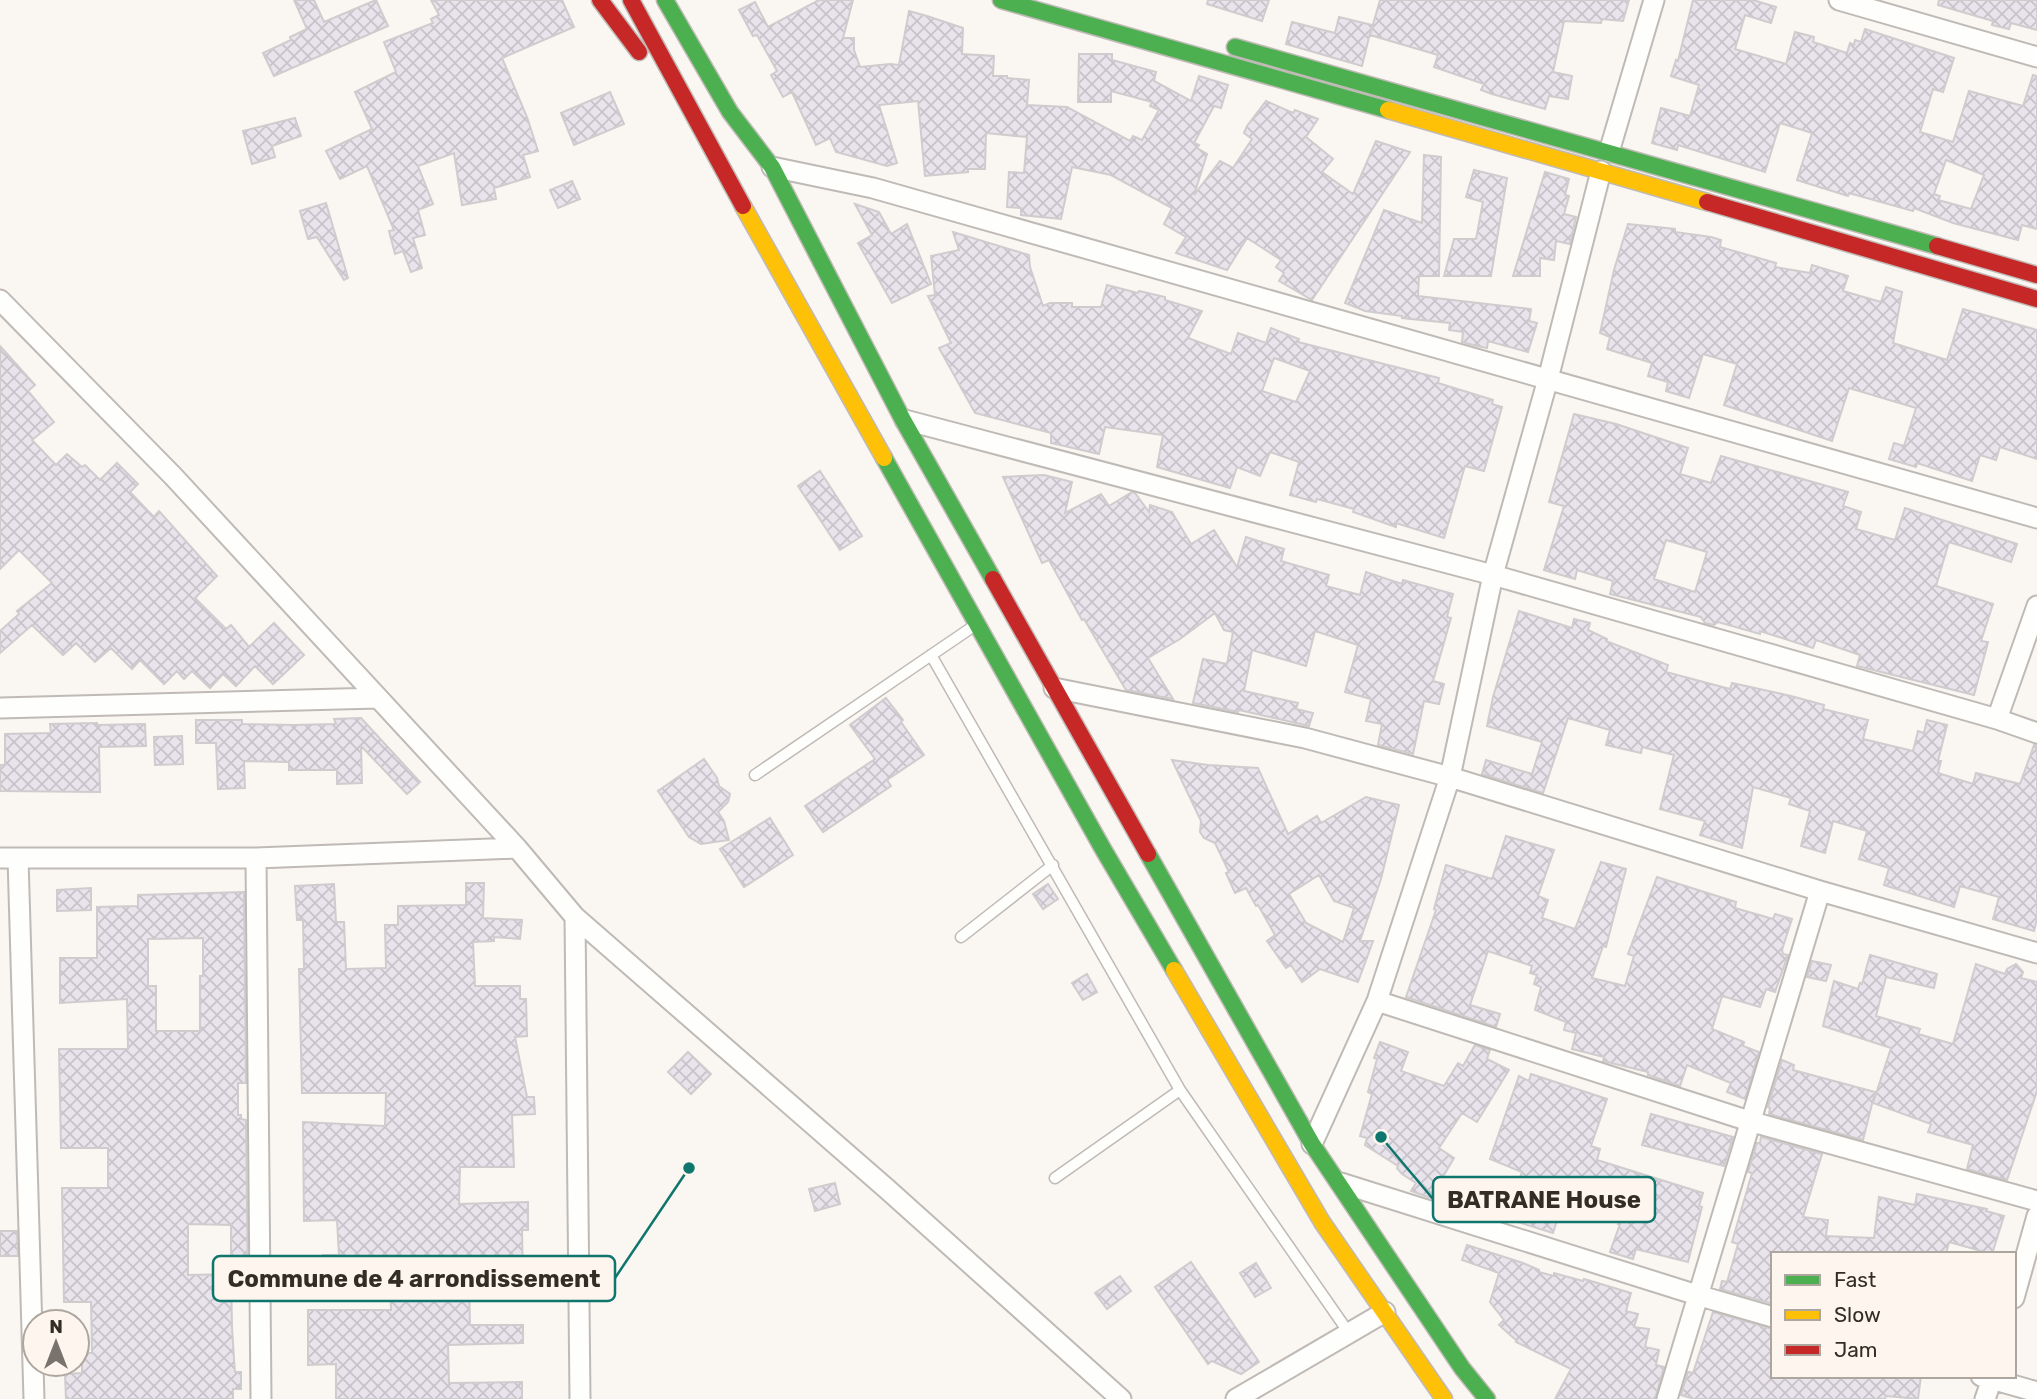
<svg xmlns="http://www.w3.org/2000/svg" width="2037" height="1399" font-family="Rubik,sans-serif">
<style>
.building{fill:url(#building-cross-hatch);stroke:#cfccce;stroke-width:2;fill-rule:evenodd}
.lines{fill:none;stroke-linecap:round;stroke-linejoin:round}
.lane-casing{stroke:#bfbab5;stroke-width:13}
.street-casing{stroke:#bfbab5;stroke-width:23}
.fast-casing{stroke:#bfbab5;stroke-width:19}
.slow-casing{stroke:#bfbab5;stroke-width:19}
.jam-casing{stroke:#bfbab5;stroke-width:19}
.lane{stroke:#fefefd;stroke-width:10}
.street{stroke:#fefefd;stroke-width:19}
.fast{stroke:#4caf50;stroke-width:16}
.slow{stroke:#ffc107;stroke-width:16}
.jam{stroke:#c62828;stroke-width:16}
.leader{fill:none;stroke:#0f766e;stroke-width:2.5}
.callout-dot{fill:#0f766e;stroke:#fef6ee;stroke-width:2.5}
.callout{fill:#fef6ee;stroke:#0f766e;stroke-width:2.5}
.callout-label{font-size:24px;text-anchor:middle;font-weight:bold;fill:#342d26}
</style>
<defs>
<pattern id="building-cross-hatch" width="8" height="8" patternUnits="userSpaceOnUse" patternTransform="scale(1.75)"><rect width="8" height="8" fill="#e9e3ec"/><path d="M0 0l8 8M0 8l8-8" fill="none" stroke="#c8c3ca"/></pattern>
</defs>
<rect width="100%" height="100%" fill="#faf6f2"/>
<path class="building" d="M294 0H314L324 22 376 0 388 26 274 76 263 53 291 40 290 37 307 29Z
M431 0H562L574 27 502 58 527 117 538 151 523 155 530 177 494 188 496 199 462 205 454 153 418 166 433 204 418 210 425 235 413 238 422 268 411 272 403 251 395 254 389 231 394 230 367 166 340 179 326 151 372 129 355 92 396 72 384 42 433 23 431 19 439 15Z
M819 0H853L843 38H854V50L860 67 890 64 899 65 909 11 927 16 963 28 962 54 994 56 993 76H1007V78L1029 80 1027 105 1067 107 1130 141 1133 136 1142 140 1159 110 1150 106 1152 102 1111 91V102H1078L1079 54H1112V60L1156 72 1154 81 1191 101 1199 76 1228 85 1221 108 1214 106 1194 143 1199 145 1197 148 1207 154 1194 195 1220 161 1233 168 1252 139 1244 133 1247 126 1266 101 1293 113 1295 110 1318 119 1306 137 1333 159 1322 172 1353 194 1376 141 1410 152 1312 300 1279 281 1284 273 1276 267 1281 260 1247 238 1227 270 1176 253 1186 237 1164 224 1172 208 1111 175 1072 167 1061 219 1021 215V208L1007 207 1009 172 1024 173 1027 137 986 133 985 169H968V172L925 176 918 101 879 105 897 163 887 166 836 152 830 138 816 145 792 92 783 97 771 75 777 71 757 35 753 36 739 10 755 2 768 27Z
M1208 0H1269L1262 21 1207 4Z
M1380 0H1629L1623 21 1602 19 1601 23 1564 21 1553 72 1572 76 1568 99 1549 96 1545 109 1492 94 1481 90 1484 84 1434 67 1438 55 1370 35Z
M1693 0H1753L1776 7 1771 23 1745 15 1735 49 1786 64 1795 32 1814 37 1813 42 1847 53 1850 43 1854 45 1855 40 1861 42 1865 29 1954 58 1943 92 1933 89 1920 132 1953 142 1969 91 2023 106 2033 75 2037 76V229L2022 225 2018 240 1953 223 1914 208 1913 211 1849 193 1848 196 1797 180 1812 133 1780 123 1765 172 1678 145 1677 150 1652 143 1661 108 1690 116 1699 85 1671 76 1676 60 1678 61ZM1946 160 1984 175 1971 209 1938 200 1940 196 1934 194Z
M1939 0H2037V30L2011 23 2009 29 1992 25 1993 21 1938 5Z
M1339 17 1372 25 1362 66 1286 44 1292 22 1335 33Z
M610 92 624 124 574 145 561 113Z
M295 118 301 136 272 146 275 157 252 164 243 131Z
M1424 155 1441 157 1439 276H1419L1418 296 1531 309 1529 321 1537 323 1528 352 1488 341 1487 348 1477 346 1462 342 1463 332 1449 330 1450 323 1402 318V316L1365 311 1345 303 1384 210 1422 223Z
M1474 170 1507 178 1491 276H1444L1454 239H1476L1483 202 1466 197Z
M1545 172 1569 179 1565 195 1569 196 1564 214 1576 217 1570 244 1556 241 1554 260 1540 258V276H1513Z
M572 181 580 199 558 208 550 190Z
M326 203 348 278 344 280 317 237 308 239 300 211Z
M855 204 879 212 891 234 907 224 931 284 892 303 858 243 872 235Z
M1628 224 1675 229V232L1711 237 1721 240 1720 247 1776 263 1775 267 1810 273 1812 265 1848 276 1843 291 1881 302 1886 287 1902 292 1893 343 1947 360 1963 309 2037 330V459L2000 447 1996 460 1980 455 1972 481 1917 463 1916 467 1889 459 1894 443 1904 446 1916 408 1849 388 1832 441 1724 405 1737 364 1703 354 1689 398 1666 391 1668 382 1648 376 1652 363 1607 349 1610 337 1600 333 1614 270Z
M953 232 1029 255 1030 267 1043 306 1050 303H1072V307H1101L1107 285 1138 293 1139 291 1165 297V300L1202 311 1188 338 1231 354 1238 333 1266 343 1271 328 1299 339 1298 342 1439 378 1438 383 1493 400 1492 404 1502 407 1484 471 1465 466 1444 538 1396 523V527L1353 512 1354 509 1317 499 1316 502 1290 495 1299 462 1270 452 1260 476 1237 467 1230 488 1157 467 1163 435 1105 427 1099 454 1051 443V433L975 413 939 348 951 343 928 296 935 295 931 256 959 250ZM1274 358 1310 371 1296 402 1262 391Z
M0 346 35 385 28 391 54 422 32 440 56 465 67 454 82 467 85 465 100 480 117 463 138 484 130 492 154 517 159 511 217 576 195 598 226 629 231 625 249 647 274 623 304 655 273 684 255 666 236 686 223 674 210 688 192 671 184 679 177 671 164 684 140 660 132 669 111 648 95 662 76 643 63 655 32 625 0 653V631L19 614 17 611 52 583 19 550 0 569Z
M1574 414 1616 424 1688 448 1680 474 1711 483 1721 456 1848 492 1843 506 1861 512 1856 529 1895 540 1905 508 2017 544 2011 562 1949 542 1936 586 1993 604 1981 641 1988 642 1974 695 1857 666 1860 655 1816 640 1813 648 1760 631V634L1718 622 1714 625 1705 623 1701 617 1610 594 1613 581 1577 570 1575 579 1544 570 1564 506 1549 502ZM1666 540 1707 552 1695 592 1654 579Z
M820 471 862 536 840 550 798 486Z
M1044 475 1072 482 1065 513 1101 494 1109 506 1132 492 1135 493 1149 512 1150 505 1172 512 1191 544 1214 530 1237 567 1246 537 1284 549 1281 561 1329 575 1326 586 1360 595 1366 572 1402 584 1403 580 1453 594 1447 617 1451 618 1433 681 1444 684 1439 704 1424 701 1413 754 1378 745 1382 724 1366 721 1371 699 1345 692 1358 645 1315 631 1306 666 1252 650 1244 691 1298 703 1296 709 1313 713 1309 726 1239 710 1238 712 1193 703 1203 659 1227 664 1233 632 1224 630 1215 613 1180 639 1148 658 1173 699 1126 690 1084 619 1082 620 1049 560 1042 563 1003 477Z
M1519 611 1572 628 1574 619 1590 623 1588 630 1607 639 1606 641 1668 665 1666 672 1730 689 1732 683 1791 696 1824 705 1823 709 1868 720 1863 739 1913 751 1918 731 1924 733 1927 720 1947 725 1938 761H1941L1938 773 1973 784 1976 773 2020 784 2034 745H2037V919L2034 931 1993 919 1999 897 1960 886 1954 907 1884 885 1889 868 1859 859 1867 831 1833 821 1825 853 1801 846 1810 811 1789 804 1791 798 1753 787 1742 848 1700 835 1705 821 1660 809 1674 755 1642 747 1641 753 1606 745 1610 730 1568 718 1543 793 1482 774 1486 760 1532 774 1542 742 1487 726 1493 697Z
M886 698 903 720 901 722 924 755 887 780 891 786 823 832 805 806 875 759 850 725Z
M361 718 420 782 407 794 361 746 362 783 337 784V770H289V762L244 761 245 788 218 789 216 743H196V720H242V724L294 725 336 724 334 719Z
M97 723V725L145 724 146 746 99 747 100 792 0 791V765H5V734L51 733 50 724Z
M182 736 183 764 155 765 154 737Z
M704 759 717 778 719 786 730 794 728 802 718 812 724 821 729 840 701 844 689 837 658 791Z
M1172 760 1208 765 1258 768 1288 834 1317 816 1321 823 1366 797 1399 805 1381 879 1360 941H1373L1358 982 1320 969 1302 982 1291 965 1286 968 1267 941 1275 935 1258 905 1256 906 1246 888 1235 893 1226 873 1229 872 1215 843 1204 838 1200 832 1201 821ZM1319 875 1334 901 1354 908 1343 942 1306 923 1289 894Z
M770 818 793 855 744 887 720 849Z
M1506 836 1554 850 1538 896 1548 900 1542 918 1575 929 1601 862 1626 869 1606 947 1603 946 1592 978 1625 986 1634 956 1628 954 1657 877 1736 902 1735 908 1773 919 1775 914 1792 919 1782 950 1783 954 1788 955 1775 992 1766 989 1760 1007 1722 996 1712 1029 1744 1042 1743 1046 1759 1052 1745 1099 1727 1092 1731 1083 1687 1065 1680 1086 1648 1075V1072L1603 1061 1604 1057 1572 1049 1576 1033 1564 1030 1566 1022 1535 1010 1541 987 1534 984 1537 975 1530 973 1532 966 1488 951 1470 1005 1500 1014 1496 1027 1406 997 1436 910 1434 909 1446 865 1492 879Z
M466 883H484L483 918 522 920 520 939 494 937V941L473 942 475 986H520V999H526L527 1036 515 1037 527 1097H534L535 1114 512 1115 514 1167H460L459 1204 528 1202V1230H522L523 1281 469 1282 470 1325H523V1343L448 1345 449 1383 522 1382V1399H336V1364L308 1365V1310H391L390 1277H358V1272L323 1271V1255H339L337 1220 304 1221 303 1122 385 1126 386 1093H302L299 969H304L303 920H297L295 886 334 884 336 922H344L346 969 386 968 385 925H398V906L466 905Z
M1048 884 1058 899 1043 909 1033 894Z
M91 888V910L57 911V890Z
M244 892 246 1083H238V1115H241V1119L246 1120 248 1287H231V1225L188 1224V1275L231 1274 232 1327 234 1359 235 1372H241V1389H233V1399H66L65 1374 82 1373V1353H92L91 1302H64L62 1188H108V1148H61L59 1049H128L127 999 60 1003V958H97V907L138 906V895ZM203 938V976H200V1031H156V986H148V939Z
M1870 955 1937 974 1934 988 1886 977 1876 1016 1920 1029 1918 1034 1953 1044 1976 964 2005 974 2007 969 2016 964 2023 972 2021 978 2037 982V1091L2007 1180 1967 1169 1973 1145 1928 1132 1931 1124 1873 1103 1891 1048 1823 1026 1834 981 1858 989 1860 983 1862 984Z
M1812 961 1831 965 1826 981 1807 977Z
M1087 974 1097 992 1083 1000 1072 983Z
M1380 1042 1408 1052 1401 1071 1444 1086 1458 1063 1463 1066 1475 1045 1490 1050 1487 1059 1509 1070 1477 1122 1462 1113 1439 1148 1454 1158 1438 1185 1451 1193 1445 1203 1411 1191 1416 1183 1402 1174 1397 1168 1398 1166 1365 1145 1367 1138 1360 1136 1372 1094 1368 1092 1377 1059 1374 1058Z
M688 1052 711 1074 691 1094 668 1072Z
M1782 1060 1794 1065 1793 1070 1875 1092 1863 1140 1769 1114 1770 1108 1768 1107Z
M1531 1074 1607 1099 1591 1146 1600 1149 1597 1160 1703 1193 1699 1206 1702 1207 1688 1262 1636 1249 1633 1259 1610 1252 1620 1224H1618L1620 1214 1577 1204 1575 1214 1560 1211 1553 1233 1505 1218 1522 1172 1490 1159 1519 1076 1529 1081Z
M1651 1114 1733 1137 1724 1166 1642 1145Z
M1761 1137 1822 1154 1803 1217 1828 1220 1826 1236 1874 1238 1879 1197 1915 1205 1917 1194 1987 1209 1986 1211 2004 1216 1992 1254 1949 1242 1946 1254H1773V1304L1720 1289 1722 1281 1727 1282 1738 1244 1732 1242 1752 1173 1748 1172 1757 1143H1760Z
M835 1183 840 1204 815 1211 809 1189Z
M0 1231H17L18 1256H0Z
M1467 1245 1523 1263 1539 1270V1272L1554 1276V1273L1583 1281 1584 1279 1631 1293 1626 1311 1638 1314 1634 1327 1649 1329 1645 1347 1659 1350 1656 1365 1664 1367 1655 1399H1555L1571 1369 1516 1342 1517 1341 1499 1325 1504 1320 1490 1302 1499 1273 1462 1260Z
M1191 1262 1259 1362 1241 1374 1212 1361 1208 1364 1155 1287Z
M1256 1263 1271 1288 1255 1297 1240 1273Z
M1120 1276 1131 1291 1107 1309 1095 1293Z
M1713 1312 1773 1329V1376H1921L1918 1399 1886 1396 1885 1399H1694L1681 1395 1688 1372 1693 1373Z"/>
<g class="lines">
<defs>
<path id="lane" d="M931 655 1180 1090 1349 1333
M755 775 971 628
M961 937 1053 865
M1055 1178 1180 1090"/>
<path id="street" d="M1839 0 2037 57
M1609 152 1654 0
M772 167 873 188 2037 518
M0 300 173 476 517 848 575 917 580 1399
M905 420 1493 575 1997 719 2037 733
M1054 688 1305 738 1450 777 1820 891 2037 953
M0 708 378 698
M1997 719 2037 606
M0 858H256L517 848
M18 858 34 1399
M256 858 261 1399
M575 917 887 1189 1121 1399
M1377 1001 1749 1121 2037 1201
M1312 1144 1377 1001 1450 777 1493 575 1548 379 1601 171
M1341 1183 1697 1295 1773 1317
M2014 1298 2037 1216
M1981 1376 2037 1392
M1236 1399 1385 1312
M1667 1399 1820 891
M1985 1399 1993 1376"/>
<path id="fast" d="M665 0 730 112 772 167 903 420 993 579
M1001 0 1388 110
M1235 47 1937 246
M884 458 1103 849 1174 970
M1148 854 1312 1144 1462 1368 1487 1399"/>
<path id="slow" d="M1388 110 1707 202
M743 206 884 458
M1174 970 1322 1222 1444 1399"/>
<path id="jam" d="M600 0 639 52
M631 0 743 206
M1707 202 2037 299
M1937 246 2037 275
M993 579 1148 854"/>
</defs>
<use href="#lane" class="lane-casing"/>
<use href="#street" class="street-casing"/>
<use href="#fast" class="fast-casing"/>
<use href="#slow" class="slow-casing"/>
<use href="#jam" class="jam-casing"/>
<use href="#lane" class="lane"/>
<use href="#street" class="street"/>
<use href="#fast" class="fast"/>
<use href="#slow" class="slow"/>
<use href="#jam" class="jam"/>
</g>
<path class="leader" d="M1381 1137L1433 1199M689 1168L615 1278"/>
<g class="callout-dot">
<circle cx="1381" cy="1137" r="7"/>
<circle cx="689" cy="1168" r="7"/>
</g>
<g class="callout">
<rect x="1433" y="1177" width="222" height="45" rx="7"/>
<rect x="213" y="1256" width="402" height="45" rx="7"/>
</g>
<g class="callout-label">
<text x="1544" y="1208">BATRANE House</text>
<text x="414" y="1287">Commune de 4 arrondissement</text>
</g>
<rect x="1771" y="1252" width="245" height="126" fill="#fef6ee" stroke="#ada69e" stroke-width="2"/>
<rect x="1785" y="1275" width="35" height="10" fill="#4caf50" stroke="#ada69e" stroke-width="2"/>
<text x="1834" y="1287" font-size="21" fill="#342d26">Fast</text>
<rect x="1785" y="1310" width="35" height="10" fill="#ffc107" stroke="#ada69e" stroke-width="2"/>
<text x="1834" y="1322" font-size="21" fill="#342d26">Slow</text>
<rect x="1785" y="1345" width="35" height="10" fill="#c62828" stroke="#ada69e" stroke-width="2"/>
<text x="1834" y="1357" font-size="21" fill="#342d26">Jam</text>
<g transform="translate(56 1343)"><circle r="33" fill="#fef6ee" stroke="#ada69e" stroke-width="2"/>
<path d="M0-5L12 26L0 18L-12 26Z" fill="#79736d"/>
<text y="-10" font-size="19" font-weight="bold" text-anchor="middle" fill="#342d26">N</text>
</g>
</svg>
